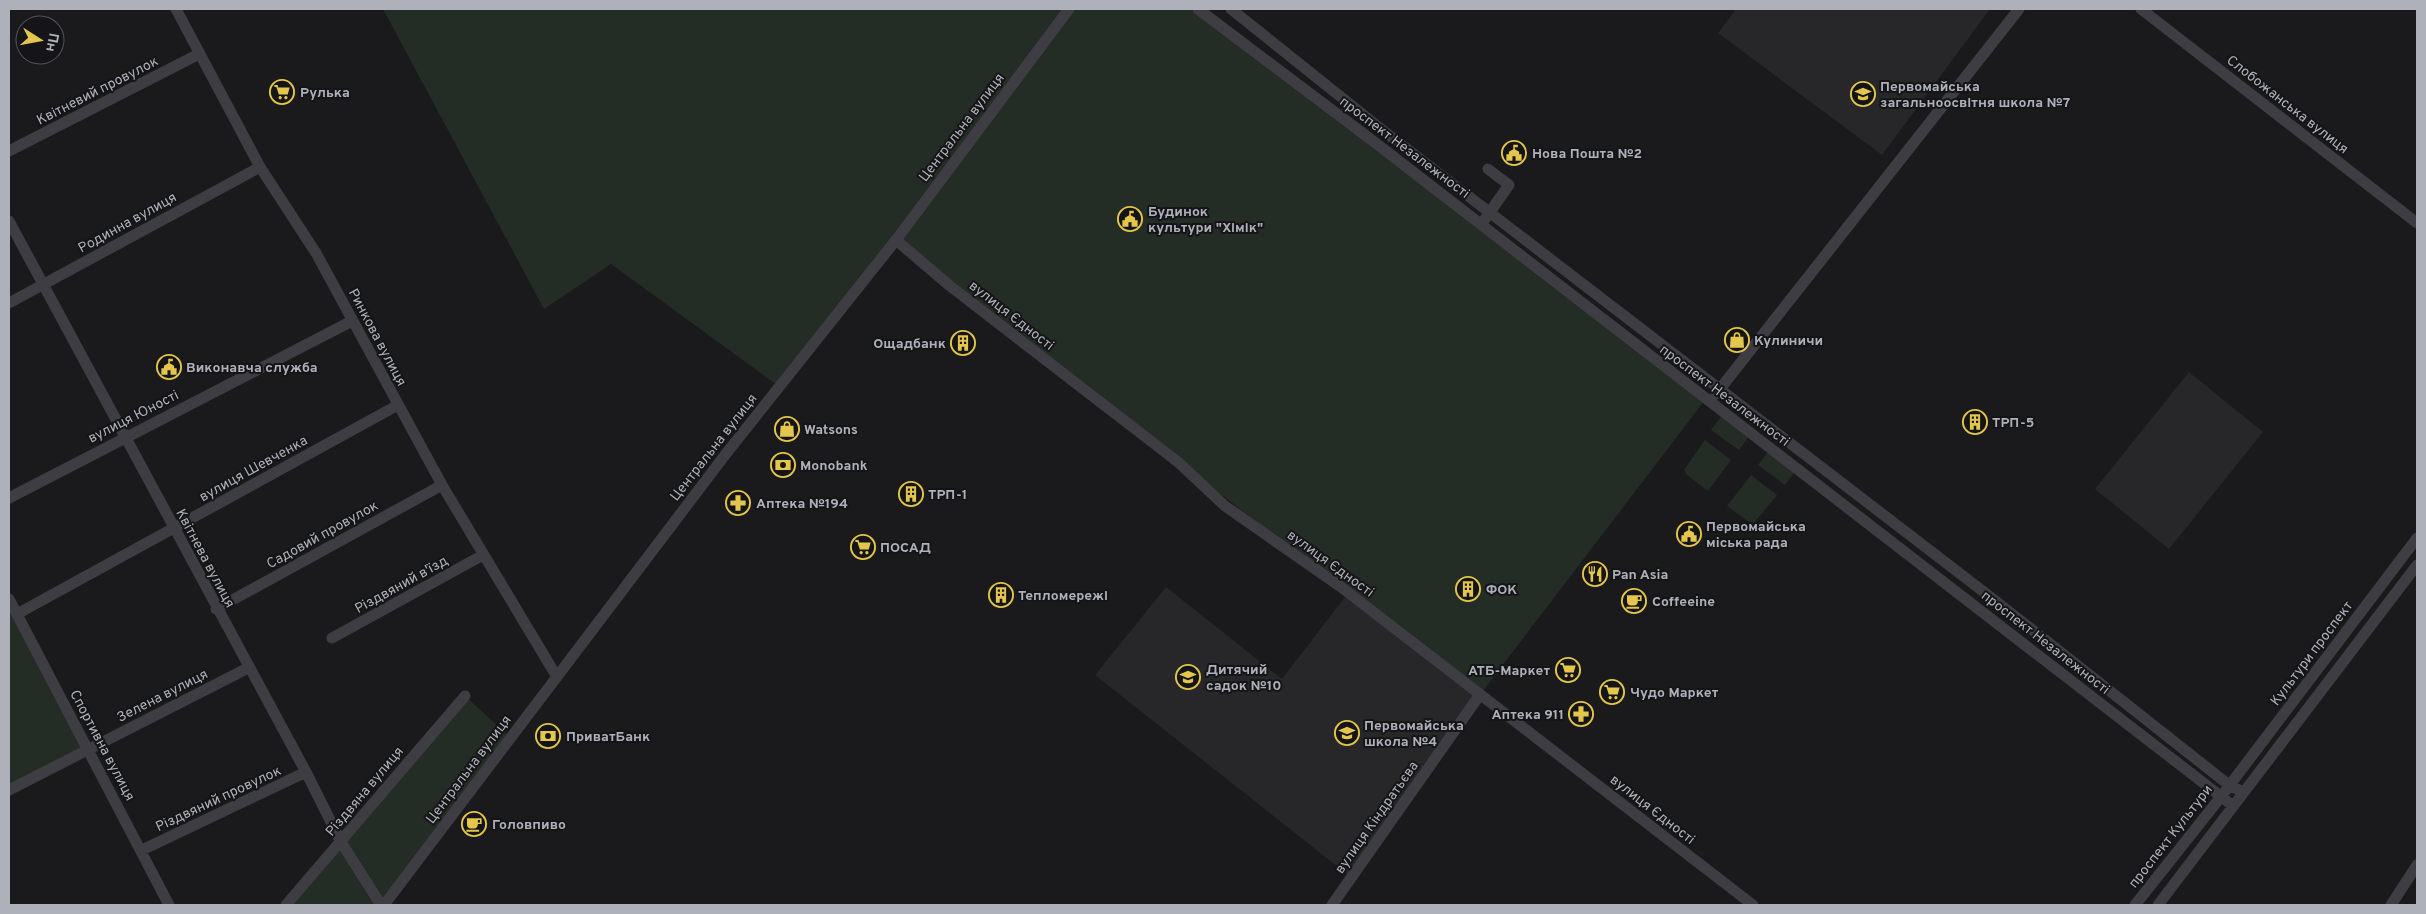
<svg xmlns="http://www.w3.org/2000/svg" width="2426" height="914" font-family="Overpass,sans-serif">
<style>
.built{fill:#272629}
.green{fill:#242c26}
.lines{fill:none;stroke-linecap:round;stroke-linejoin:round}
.minor{stroke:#3d3d43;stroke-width:11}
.labels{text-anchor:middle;stroke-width:4;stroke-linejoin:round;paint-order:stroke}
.poi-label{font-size:14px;font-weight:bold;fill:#aeb0ba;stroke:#151517;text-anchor:start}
.street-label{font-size:14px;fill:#aeb0ba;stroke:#151517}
</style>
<rect width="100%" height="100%" fill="#1a1a1c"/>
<path class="built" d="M1736 9H1990L1882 155 1718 33Z
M2189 372 2263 432 2169 549 2095 489Z
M1166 587 1282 679 1348 593 1479 696 1352 878 1095 675Z"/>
<path class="green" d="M383 9H1197L1705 400 1479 696 896 240 777 385 611 264 544 309Z
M1723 414 1751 434 1739 450 1711 430Z
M1705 440 1731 460 1708 491 1687 475 1684 470Z
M1770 449 1797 469 1785 485 1758 465Z
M1751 475 1777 495 1754 523 1749 522 1727 506Z
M9 599 88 750 9 790Z
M465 696 511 738 384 905H287Z"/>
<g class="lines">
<path class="minor" d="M176 9 260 167 316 253 442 485 557 677
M1198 9 1373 141 2232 805
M1231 9 1381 129 1997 602 2229 785 2243 792
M2141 9 2417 223
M9 151 199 54
M1485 219 1509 185 1488 169
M9 221 306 772 341 842 381 905
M896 240 950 286 1178 462 1225 506 1341 587 1753 905
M9 303 260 167
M1716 394 2019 9
M9 498 352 321
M9 599 169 905
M216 609 442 485
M17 614 398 405
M332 638 483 555
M9 790 248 668
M142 850 306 772
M286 905 465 696
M384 905 725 455 896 240 1069 9
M1332 905 1479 696
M2135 905 2220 798 2417 538
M2158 905 2417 565
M2391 905 2417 865"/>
</g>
<defs>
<symbol id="supermarket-ring" viewBox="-11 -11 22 22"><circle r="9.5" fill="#151517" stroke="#e3c64b" stroke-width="1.5"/><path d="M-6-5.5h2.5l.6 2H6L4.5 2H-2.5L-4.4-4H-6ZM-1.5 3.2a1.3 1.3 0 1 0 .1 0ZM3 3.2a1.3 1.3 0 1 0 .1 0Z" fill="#e3c64b"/></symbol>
<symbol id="school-ring" viewBox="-11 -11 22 22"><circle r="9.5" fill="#151517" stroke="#e3c64b" stroke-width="1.5"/><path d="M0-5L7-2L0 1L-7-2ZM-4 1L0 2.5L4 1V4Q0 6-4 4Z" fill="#e3c64b"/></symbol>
<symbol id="civic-ring" viewBox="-11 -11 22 22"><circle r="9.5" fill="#151517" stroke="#e3c64b" stroke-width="1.5"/><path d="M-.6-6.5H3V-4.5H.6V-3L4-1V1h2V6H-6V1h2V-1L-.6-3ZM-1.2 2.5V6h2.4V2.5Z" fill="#e3c64b"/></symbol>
<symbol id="shop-ring" viewBox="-11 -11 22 22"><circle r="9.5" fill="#151517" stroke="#e3c64b" stroke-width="1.5"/><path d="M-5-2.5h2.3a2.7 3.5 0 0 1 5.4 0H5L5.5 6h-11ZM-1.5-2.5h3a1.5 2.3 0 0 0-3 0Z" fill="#e3c64b"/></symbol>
<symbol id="building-ring" viewBox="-11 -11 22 22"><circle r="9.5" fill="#151517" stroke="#e3c64b" stroke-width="1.5"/><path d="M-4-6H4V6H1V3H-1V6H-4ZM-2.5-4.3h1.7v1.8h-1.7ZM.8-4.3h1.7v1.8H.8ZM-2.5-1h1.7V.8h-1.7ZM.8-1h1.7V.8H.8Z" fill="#e3c64b"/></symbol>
<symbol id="bank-ring" viewBox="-11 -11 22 22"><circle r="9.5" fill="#151517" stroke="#e3c64b" stroke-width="1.5"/><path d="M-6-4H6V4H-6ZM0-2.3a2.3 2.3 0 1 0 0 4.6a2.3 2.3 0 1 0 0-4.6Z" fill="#e3c64b"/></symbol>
<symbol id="pharmacy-ring" viewBox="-11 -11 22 22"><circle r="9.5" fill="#151517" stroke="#e3c64b" stroke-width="1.5"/><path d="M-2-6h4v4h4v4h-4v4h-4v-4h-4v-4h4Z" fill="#e3c64b"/></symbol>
<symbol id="restaurant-ring" viewBox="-11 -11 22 22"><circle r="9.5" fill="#151517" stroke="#e3c64b" stroke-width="1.5"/><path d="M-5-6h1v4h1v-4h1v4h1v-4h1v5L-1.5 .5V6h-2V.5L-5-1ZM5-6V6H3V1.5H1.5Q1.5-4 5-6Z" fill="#e3c64b"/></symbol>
<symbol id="cafe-ring" viewBox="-11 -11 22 22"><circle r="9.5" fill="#151517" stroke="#e3c64b" stroke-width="1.5"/><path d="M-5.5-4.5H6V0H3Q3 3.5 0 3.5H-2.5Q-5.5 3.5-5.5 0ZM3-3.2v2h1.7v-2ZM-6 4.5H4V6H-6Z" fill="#e3c64b"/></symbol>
</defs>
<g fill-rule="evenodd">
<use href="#supermarket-ring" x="268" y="78" width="28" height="28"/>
<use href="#school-ring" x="1849" y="80" width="28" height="28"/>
<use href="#civic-ring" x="1500" y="139" width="28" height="28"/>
<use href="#civic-ring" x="1116" y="205" width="28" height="28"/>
<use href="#shop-ring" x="1723" y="326" width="28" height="28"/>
<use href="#building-ring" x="949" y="329" width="28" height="28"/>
<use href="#civic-ring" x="155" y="353" width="28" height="28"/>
<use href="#building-ring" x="1961" y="408" width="28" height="28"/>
<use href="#shop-ring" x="773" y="415" width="28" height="28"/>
<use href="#bank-ring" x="769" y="451" width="28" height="28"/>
<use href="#building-ring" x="897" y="480" width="28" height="28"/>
<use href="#pharmacy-ring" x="724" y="489" width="28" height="28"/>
<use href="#civic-ring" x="1675" y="520" width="28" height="28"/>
<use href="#supermarket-ring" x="849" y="533" width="28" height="28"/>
<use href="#restaurant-ring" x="1581" y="560" width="28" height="28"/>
<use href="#building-ring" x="1454" y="575" width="28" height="28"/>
<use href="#building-ring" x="987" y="581" width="28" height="28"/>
<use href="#cafe-ring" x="1620" y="587" width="28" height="28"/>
<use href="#supermarket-ring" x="1554" y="656" width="28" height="28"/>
<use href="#school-ring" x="1174" y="663" width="28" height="28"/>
<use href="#supermarket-ring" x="1598" y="678" width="28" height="28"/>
<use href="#pharmacy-ring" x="1567" y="700" width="28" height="28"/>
<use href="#school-ring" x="1333" y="719" width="28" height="28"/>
<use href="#bank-ring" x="534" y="722" width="28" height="28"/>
<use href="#cafe-ring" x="460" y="810" width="28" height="28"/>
</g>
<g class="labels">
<g class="poi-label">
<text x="1880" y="91">Первомайська<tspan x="1880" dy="16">загальноосвітня школа №7</tspan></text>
<text x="300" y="97">Рулька</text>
<text x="1532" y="158">Нова Пошта №2</text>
<text x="1148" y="216">Будинок<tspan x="1148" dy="16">культури "Хімік"</tspan></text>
<text x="1754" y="345">Кулиничи</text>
<text x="946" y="348" text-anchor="end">Ощадбанк</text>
<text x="186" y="372">Виконавча служба</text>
<text x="1992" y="427">ТРП-5</text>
<text x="804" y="434">Watsons</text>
<text x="800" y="470">Monobank</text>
<text x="928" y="499">ТРП-1</text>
<text x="756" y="508">Аптека №194</text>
<text x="1706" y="531">Первомайська<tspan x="1706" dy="16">мiська рада</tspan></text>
<text x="880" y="552">ПОСАД</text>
<text x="1612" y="579">Pan Asia</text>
<text x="1486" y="594">ФОК</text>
<text x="1018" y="600">Тепломережі</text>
<text x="1652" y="606">Coffeeine</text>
<text x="1206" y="674">Дитячий<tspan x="1206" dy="16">садок №10</tspan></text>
<text x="1550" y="675" text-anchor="end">АТБ-Маркет</text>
<text x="1630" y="697">Чудо Маркет</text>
<text x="1564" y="719" text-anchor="end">Аптека 911</text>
<text x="1364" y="730">Первомайська<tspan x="1364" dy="16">школа №4</tspan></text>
<text x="566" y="741">ПриватБанк</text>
<text x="492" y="829">Головпиво</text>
</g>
<g class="street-label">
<text transform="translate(97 90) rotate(-27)" y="5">Квітневий провулок</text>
<text transform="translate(2288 104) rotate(38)" y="5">Слобожанська вулиця</text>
<text transform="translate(961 127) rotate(-53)" y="5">Центральна вулиця</text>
<text transform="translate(1405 147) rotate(37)" y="5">проспект Незалежності</text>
<text transform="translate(127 222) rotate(-29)" y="5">Родинна вулиця</text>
<text transform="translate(1012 315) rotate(38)" y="5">вулиця Єдності</text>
<text transform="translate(378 337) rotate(62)" y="5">Ринкова вулиця</text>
<text transform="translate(1725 395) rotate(37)" y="5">проспект Незалежності</text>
<text transform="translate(133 416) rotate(-27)" y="5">вулиця Юності</text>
<text transform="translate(713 447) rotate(-52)" y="5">Центральна вулиця</text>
<text transform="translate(253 468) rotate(-29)" y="5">вулиця Шевченка</text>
<text transform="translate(322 534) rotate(-29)" y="5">Садовий провулок</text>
<text transform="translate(206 558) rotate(62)" y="5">Квітнева вулиця</text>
<text transform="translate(1331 563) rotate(36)" y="5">вулиця Єдності</text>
<text transform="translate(401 584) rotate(-29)" y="5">Різдвяний в'їзд</text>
<text transform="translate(2046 642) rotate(38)" y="5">проспект Незалежності</text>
<text transform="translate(2311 653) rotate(-53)" y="5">Культури проспект</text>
<text transform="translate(162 695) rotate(-27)" y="5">Зелена вулиця</text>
<text transform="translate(103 745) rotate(62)" y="5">Спортивна вулиця</text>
<text transform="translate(468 769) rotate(-53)" y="5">Центральна вулиця</text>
<text transform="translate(364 791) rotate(-50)" y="5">Різдвяна вулиця</text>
<text transform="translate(218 798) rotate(-25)" y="5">Різдвяний провулок</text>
<text transform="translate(1653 809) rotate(38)" y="5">вулиця Єдності</text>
<text transform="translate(1376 817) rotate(-55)" y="5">вулиця Кіндратьєва</text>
<text transform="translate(2170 836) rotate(-52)" y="5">проспект Культури</text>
</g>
</g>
<rect width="2426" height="914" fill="none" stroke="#aeb0ba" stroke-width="20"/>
<g transform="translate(40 40) rotate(101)"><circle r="24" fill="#151517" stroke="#525358"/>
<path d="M0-4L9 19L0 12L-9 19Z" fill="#e3c64b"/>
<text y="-8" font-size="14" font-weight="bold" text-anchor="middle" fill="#aeb0ba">Пн</text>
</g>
</svg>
